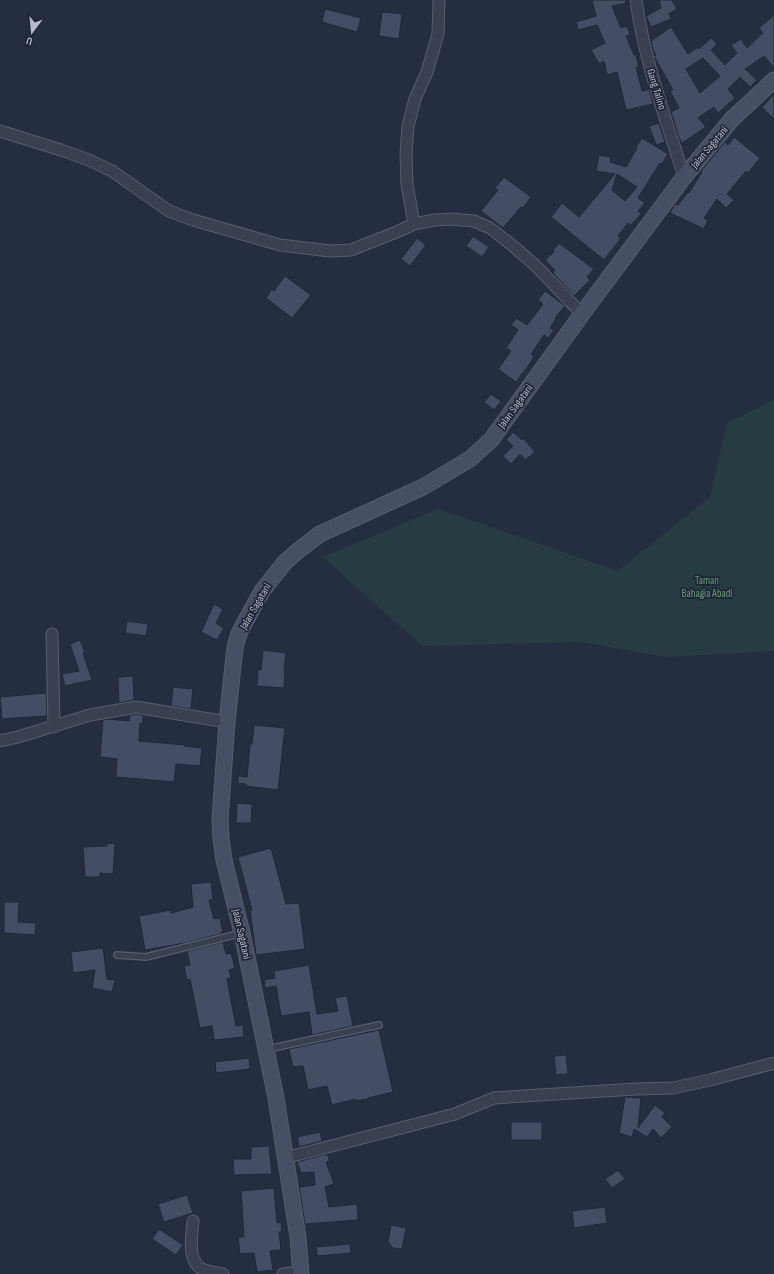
<svg xmlns="http://www.w3.org/2000/svg" width="774" height="1274" font-family="'Sofia Sans Condensed',sans-serif">
<style>
.green{fill:#273c42}
.building{fill:#434d63;stroke:#202738;fill-rule:evenodd}
.lines{fill:none;stroke-linecap:round;stroke-linejoin:round}
.lane-casing{stroke:#575e6e;stroke-width:8}
.street-casing{stroke:#575e6e;stroke-width:13}
.secondary-casing{stroke:#575e6e;stroke-width:17}
.lane{stroke:#394051;stroke-width:5.5}
.street{stroke:#394051;stroke-width:11}
.secondary{stroke:#474f64;stroke-width:15}
.labels{text-anchor:middle;stroke-width:3.5;stroke-linejoin:round;paint-order:stroke}
.street-label{font-size:11px;fill:#b5bbcb;stroke:#1e2536}
.park-label{font-size:11px;fill:#6c9d7c;stroke:#1e2536}
</style>
<rect width="100%" height="100%" fill="#252e41"/>
<path class="green" d="M774 400V651L666 657 581 642 422 646 323 557 438 509 618 571 710 497 727 423Z"/>
<path class="building" d="M592 0H626V3L612 6 621 28 627 26 630 35 626 36 634 55H636L639 67H636L642 91 649 89 653 104 626 110 617 72 607 75 604 61 599 64 591 50 605 43 597 25 578 30 576 22 596 16Z
M659 0H672L677 9 669 14 671 19 651 27 646 16 661 8Z
M325 9 361 18 357 32 322 22Z
M382 12 402 14 399 39 379 36Z
M774 15V68L764 56 745 69 757 80 750 87 740 77 728 89 735 98 718 113 714 107 698 118 706 127 682 143 679 138 671 112 679 108 670 91 673 90 655 58 654 56 656 55 653 50 651 41 671 27 688 54 698 47 699 49 711 38 717 44 711 50 725 65 737 53 731 45 741 39 747 48 763 33 759 28ZM703 58 720 76 700 93 686 69Z
M774 94V119L762 107Z
M659 123 665 142 656 145 649 126Z
M734 137 760 158 748 173 746 171 727 194 734 200 726 208 717 199 704 218 708 220 704 229 670 213 675 204 678 205 688 192 689 193 702 172 701 171 725 142 728 145Z
M642 138 668 154 662 164 660 163 638 198 645 203 638 211 641 214 631 225 628 223 618 236 621 238 604 260 551 217 562 203 579 217 615 174 596 171 599 155 611 157 610 162 626 167 637 148 636 147ZM617 174 637 187 625 201 612 190Z
M504 177 531 197 523 208 521 207 503 228 481 211 498 190 495 188Z
M473 236 489 247 482 257 466 246Z
M417 238 426 245 410 266 401 259Z
M559 243 594 269 587 277 590 280 574 296 553 273 555 270 545 260 554 252 553 251Z
M285 276 311 295 292 318 266 298 272 289 274 291Z
M545 291 565 306 555 318 556 319 550 328 554 330 548 338 544 335 531 354 534 356 531 362 516 382 498 369 511 351 506 348 518 330 511 325 516 318 527 325 543 304 538 300Z
M491 394 501 401 494 410 484 402Z
M513 432 522 440 523 438 535 452 525 460 520 454 511 464 503 456 513 446 506 440Z
M214 604 223 609 216 623 224 628 217 640 201 632Z
M127 621 148 624 146 636 125 633Z
M80 640 85 652 83 653 92 680 65 686 62 674 79 671 70 644Z
M263 650 286 653 284 671H285L284 688 257 686 258 669 261 670Z
M133 676 134 700 119 703 118 677Z
M173 687 193 689 191 709 171 706Z
M46 693 47 716 2 719 0 697Z
M136 714 143 715V724L140 723 139 741 185 745 184 746 202 748 200 766 176 764 174 782 116 777 117 759 100 757 103 720 109 719 129 721 130 715Z
M254 725 285 728 278 790 246 786V784L238 783V776L247 777 250 744H252Z
M237 803 252 804 251 823H236Z
M107 843 115 844 113 874 100 873V877H85L83 847 107 846Z
M271 848 286 904 299 903 305 949 256 955 250 910H252L238 857Z
M211 882 213 900H209L214 919 220 918 223 932H221V934L185 943 145 950 139 916 171 910V913L193 907 191 884Z
M4 902H19L18 922 36 923 35 935 4 933Z
M223 942 226 954 231 953 235 968 229 970 231 978 227 979 236 1026 243 1025 244 1037 214 1040 212 1026 200 1028 190 979 187 980 184 966 190 965 187 951Z
M103 948 107 979 115 980 112 992 92 988 95 970 73 973 71 952Z
M309 965 317 1014 338 1011 335 998 347 996 353 1026 312 1035 309 1012 281 1016 276 986 265 988 264 980 275 978 274 971Z
M379 1030 393 1092 368 1098V1099L355 1101V1099L332 1105 327 1086 308 1090 303 1066 293 1067 289 1049Z
M566 1055 568 1074 556 1075 554 1056Z
M249 1058 250 1069 216 1073 215 1062Z
M625 1097 641 1098 638 1128 655 1105 665 1113 662 1117 672 1127 661 1138 653 1129 647 1137 634 1129 632 1137 619 1133Z
M511 1122H542V1140H511Z
M320 1132 322 1141 299 1147 297 1137Z
M269 1146 272 1174 234 1175 233 1159H251V1147Z
M327 1154 330 1161 326 1162 334 1184 325 1187 329 1207 357 1204 358 1220 305 1224 299 1187 315 1185 314 1172 301 1173 297 1162Z
M618 1170 625 1179 612 1188 605 1179Z
M274 1188 277 1223 281 1222 282 1232H279L281 1250 270 1251 273 1270 257 1272 254 1253 240 1254 238 1237H244L241 1191Z
M187 1195 193 1213 164 1222 158 1204Z
M605 1207 607 1223 574 1228 572 1211Z
M391 1225 406 1228 402 1249 393 1248 388 1242Z
M159 1229 183 1245 176 1255 152 1239Z
M350 1244 351 1253 317 1256 316 1247Z"/>
<g class="lines">
<defs>
<path id="lane" d="M117 955 146 957 242 933
M268 1049 379 1025"/>
<path id="street" d="M636 0C644 60 666 119 684 177
M0 131 61 150 89 160 112 171 169 211 193 220 280 245 330 251 351 250 399 231 414 224 435 220 451 219 474 221 490 228 513 246 536 266 582 314
M414 224 407 184 406 153 408 126 415 99 427 72 438 34 439 0
M52 634 54 727
M0 741 18 737 90 715 136 707 227 722
M285 1158 455 1114 494 1098 635 1089 673 1088 710 1080 774 1063
M193 1221C192 1235 186 1263 204 1270 210 1272 217 1273 223 1274
M283 1274 301 1272"/>
<path id="secondary" d="M301 1274 298 1237 276 1098 242 933 224 860 221 838 220 819 227 722 234 656 236 643 240 631 262 591 285 562 299 550 320 534 423 487 470 459 491 440 582 314 684 177 732 119 774 80"/>
</defs>
<use href="#lane" class="lane-casing"/>
<use href="#street" class="street-casing"/>
<use href="#secondary" class="secondary-casing"/>
<use href="#lane" class="lane"/>
<use href="#street" class="street"/>
<use href="#secondary" class="secondary"/>
</g>
<g class="labels">
<g class="street-label">
<text transform="translate(657 89) rotate(73)" y="4">Gang Talino</text>
<text transform="translate(709 147) rotate(-50)" y="4">Jalan Sagatani</text>
<text transform="translate(515 406) rotate(-54)" y="4">Jalan Sagatani</text>
<text transform="translate(255 606) rotate(-60)" y="4">Jalan Sagatani</text>
<text transform="translate(242 934) rotate(77)" y="4">Jalan Sagatani</text>
</g>
<g class="park-label">
<text x="707" y="584">Taman<tspan x="707" dy="13">Bahagia Abadi</tspan></text>
</g>
</g>
<g transform="translate(32 32) rotate(196)" stroke="#1e2536" stroke-width="3" paint-order="stroke">
<path d="M0-3L7 15L0 10L-7 15Z" fill="#b5bbcb"/>
<text y="-6" font-size="11" font-weight="bold" text-anchor="middle" fill="#b5bbcb">U</text>
</g>
</svg>
